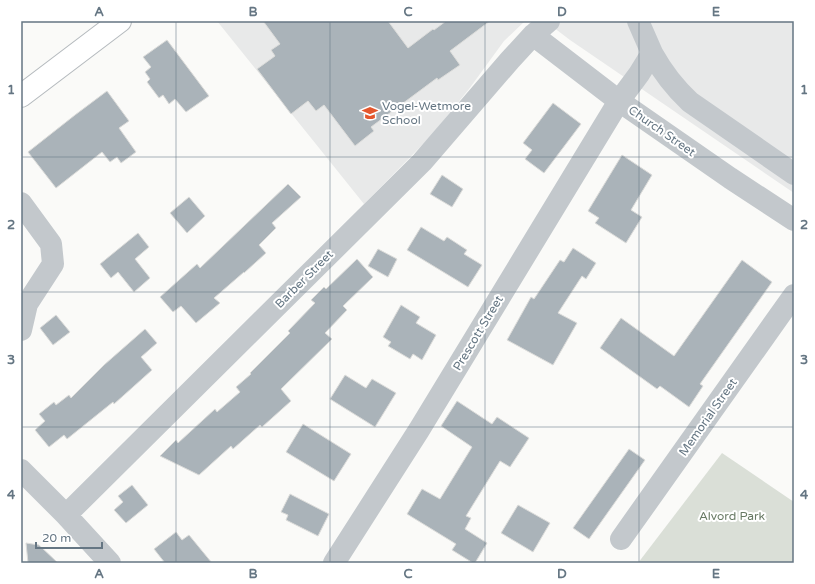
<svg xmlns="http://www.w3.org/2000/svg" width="815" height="584" font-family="'Varela Round',sans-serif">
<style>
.built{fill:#e8e9e9}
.green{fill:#dadfd7}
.building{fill:#aab3b9;stroke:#dcdcda}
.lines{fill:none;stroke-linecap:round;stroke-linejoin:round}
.major-casing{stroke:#b5babe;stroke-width:24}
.minor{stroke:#c3c8cc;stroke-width:22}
.major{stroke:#fff;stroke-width:22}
.grid{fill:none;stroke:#657683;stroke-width:1;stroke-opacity:0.55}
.labels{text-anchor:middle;stroke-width:4;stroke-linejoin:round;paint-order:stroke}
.poi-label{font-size:12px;fill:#657683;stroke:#fff;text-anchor:start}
.street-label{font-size:12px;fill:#657683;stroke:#fff}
.park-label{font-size:12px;fill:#687a64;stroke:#fff}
.neatline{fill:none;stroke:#657683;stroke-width:1.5}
.grid-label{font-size:13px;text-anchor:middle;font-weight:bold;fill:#657683}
</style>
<rect width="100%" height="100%" fill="#fafaf8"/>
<path class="built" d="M217 21H525L504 41 469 89 430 137 364 204Z
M545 21H794V193L570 40Z"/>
<path class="green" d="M722 453 794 502V563H638Z"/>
<path class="building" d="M263 21H388L408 48 433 29 434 30 446 21H490L450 51 460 65 438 80 437 78 371 127 374 131 355 146 324 105 316 111 308 101 291 114 257 69 275 56 271 50 280 44Z
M167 40 209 96 186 112 175 99 169 104 163 95 159 98 147 82 150 79 145 72 151 67 143 57Z
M107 91 129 121 119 128 136 152 121 163 117 157 110 162 102 152 56 188 28 152 75 115Z
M553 103 581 124 544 173 525 159 532 150 523 143Z
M622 155 652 175 631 210 642 217 626 243 595 223 599 218 588 211Z
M442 175 463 189 452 207 430 194Z
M288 184 301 197 272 223 276 228 259 245 266 253 244 273V272L214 298 220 303 196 323 181 306 173 312 160 297 197 264 200 268Z
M189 197 205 216 187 233 170 213Z
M421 227 444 241 447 237 467 250 464 254 482 265 468 287 407 250Z
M138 233 149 247 135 259 150 278 134 292 118 272 111 278 100 264Z
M573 248 596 263 586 279 582 276 558 313 577 323 553 365 507 340 531 297 534 299 560 260 564 262Z
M378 249 397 259 388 277 368 266Z
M357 259 373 277 343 306 347 310 325 333 332 339 281 389 291 401 262 427 260 425 233 449 231 446 199 475 160 456 176 440 178 443 215 409 217 412 240 392 236 387 251 374 250 373 290 333 288 331 315 303 311 300 324 287 326 289Z
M742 260 772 282 700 384 703 386 689 407 660 386 657 389 600 348 621 318 674 356Z
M401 305 420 317 416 323 436 335 422 360 413 354 410 359 388 346 391 342 383 337Z
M56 315 70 332 53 345 40 328Z
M145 329 157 343 141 357 152 370 114 404 113 402 67 439 64 435 49 447 35 430 45 421 39 414 54 402 56 405 69 395 71 398 104 365Z
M345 375 366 388 372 379 396 393 375 427 330 399Z
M457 401 492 424 497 417 529 438 510 467 500 461 466 516 471 518 465 529 487 543 475 563H473L452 550 456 544 407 514 422 489 440 499 472 447 441 426Z
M303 424 351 454 334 481 286 452Z
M629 449 645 460 589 539 573 528Z
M132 485 148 505 126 523 114 510 123 502 118 496Z
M290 494 329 514 318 536 286 520 288 515 281 512Z
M518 505 550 523 533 552 501 533Z
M176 532 182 540 189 535 212 563H165L154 549Z
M26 543 39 545 58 563H28Z"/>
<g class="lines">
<defs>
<path id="major" d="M21 96 120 21"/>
</defs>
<use href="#major" class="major-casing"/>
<path class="minor" d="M533 35 619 101 730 178 794 220
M652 53C662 71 675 88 690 102L794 174
M21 203 51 244 53 264 27 304 21 330
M21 470 66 515 110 563
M66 515 422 162 510 60 533 35 549 21
M621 539 794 295
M334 563 419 430 619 101 639 74 652 53 638 21"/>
<use href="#major" class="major"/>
</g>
<path class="grid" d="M176 21V563M330 21V563M485 21V563M639 21V563M21 157H794M21 292H794M21 427H794"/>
<defs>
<symbol id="school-bare" viewBox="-9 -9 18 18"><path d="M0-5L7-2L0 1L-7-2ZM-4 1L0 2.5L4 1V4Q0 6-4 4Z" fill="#e4572e" stroke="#fff" stroke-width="2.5" paint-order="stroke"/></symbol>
</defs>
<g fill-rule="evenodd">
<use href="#school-bare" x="359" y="102" width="22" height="22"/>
</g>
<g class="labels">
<g class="poi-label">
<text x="382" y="110">Vogel-Wetmore<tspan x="382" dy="14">School</tspan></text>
</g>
<g class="street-label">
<text transform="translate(662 131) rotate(35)" y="4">Church Street</text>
<text transform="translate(304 279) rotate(-45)" y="4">Barber Street</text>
<text transform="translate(478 333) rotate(-59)" y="4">Prescott Street</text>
<text transform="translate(708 417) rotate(-55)" y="4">Memorial Street</text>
</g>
<g class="park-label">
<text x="732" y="520">Alvord Park</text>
</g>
</g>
<rect width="815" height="584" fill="none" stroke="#ffffff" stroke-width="44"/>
<path d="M36 542v6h66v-6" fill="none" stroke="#657683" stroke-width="2"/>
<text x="42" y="542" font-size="12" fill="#657683" stroke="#ffffff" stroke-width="3" paint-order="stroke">20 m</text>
<rect x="22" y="22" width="771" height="540" class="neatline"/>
<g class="grid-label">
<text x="99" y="16">A</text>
<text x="253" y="16">B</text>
<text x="408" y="16">C</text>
<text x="562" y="16">D</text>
<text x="716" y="16">E</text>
<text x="11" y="94">1</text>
<text x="804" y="94">1</text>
<text x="11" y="229">2</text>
<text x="804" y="229">2</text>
<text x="11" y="364">3</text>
<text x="804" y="364">3</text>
<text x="11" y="499">4</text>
<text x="804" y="499">4</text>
<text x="99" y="578">A</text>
<text x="253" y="578">B</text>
<text x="408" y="578">C</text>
<text x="562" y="578">D</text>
<text x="716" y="578">E</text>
</g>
</svg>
